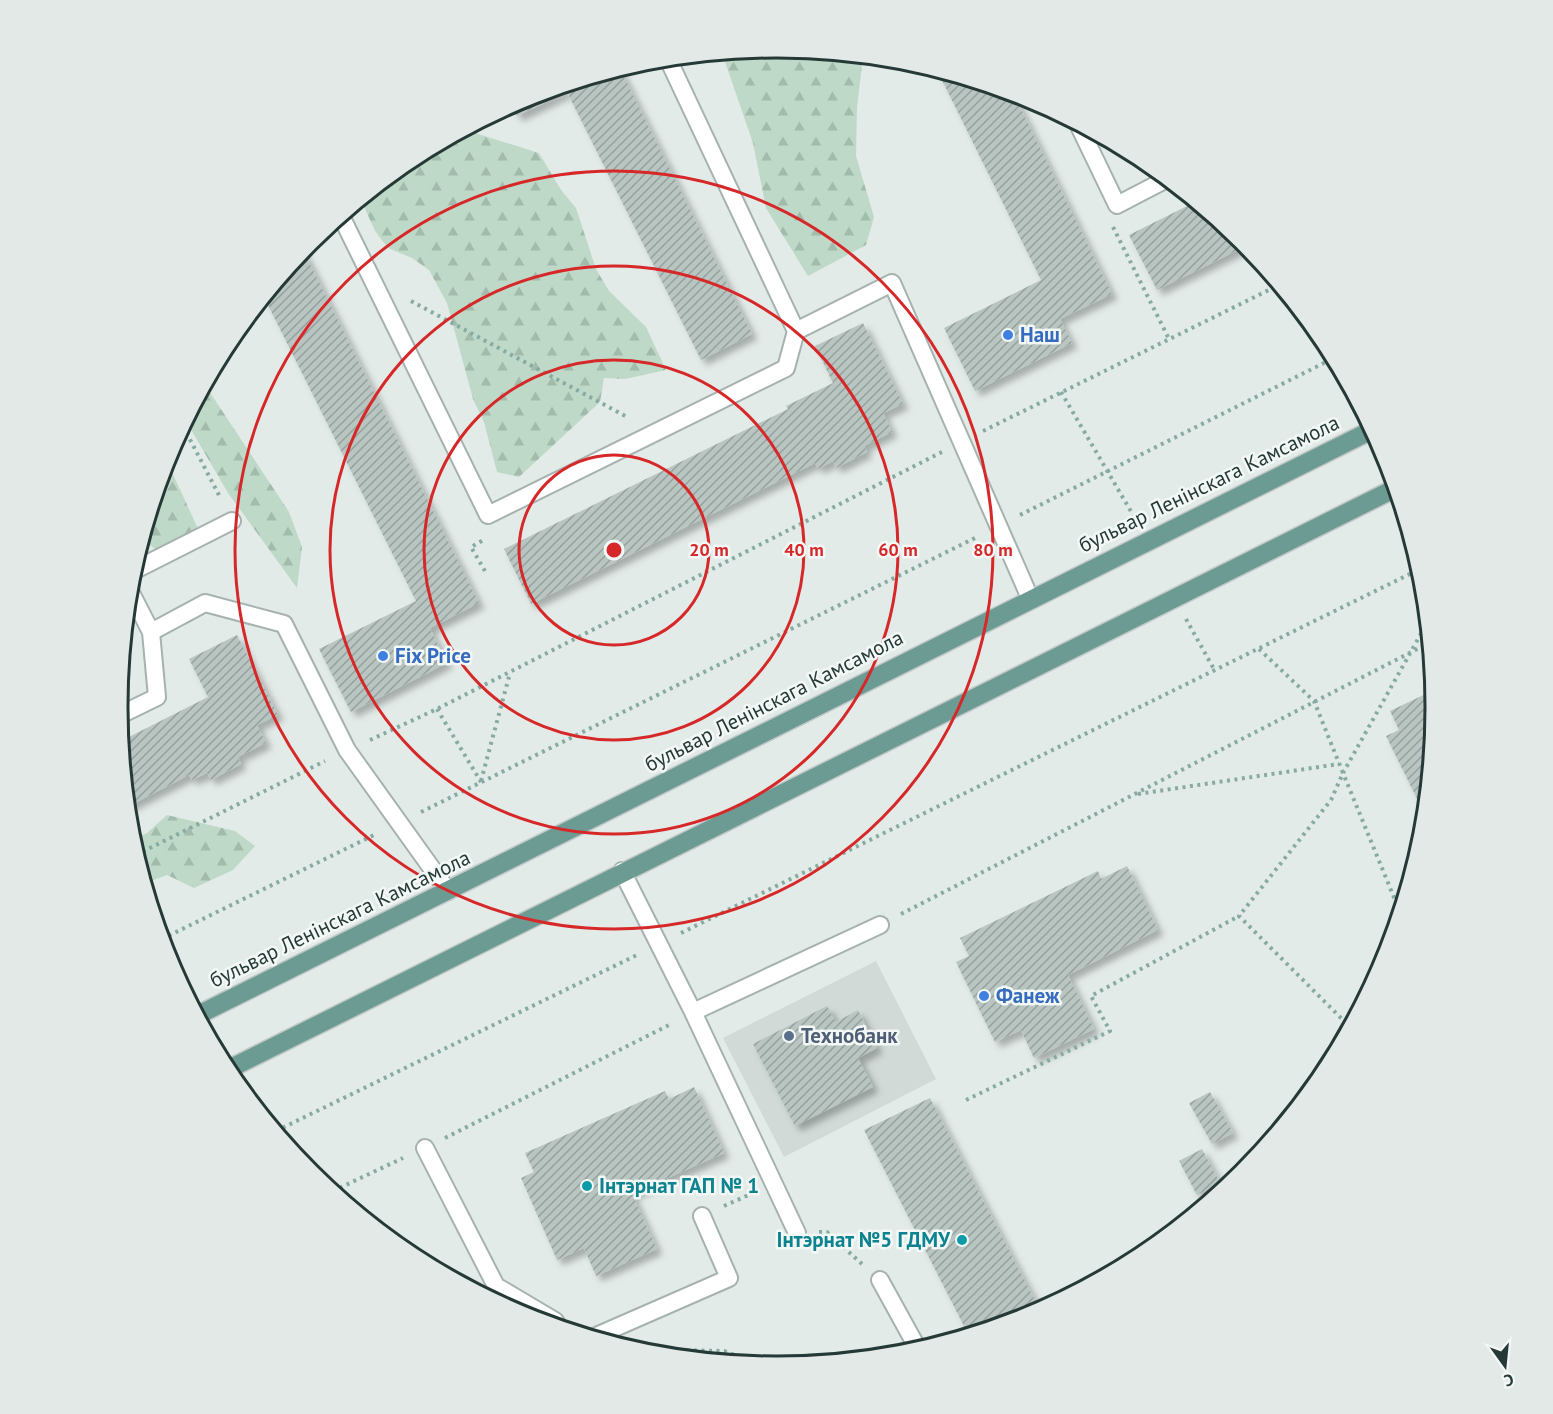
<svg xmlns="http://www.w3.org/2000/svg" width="1553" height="1414" font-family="'PT Sans',sans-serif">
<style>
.built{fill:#d1dad7}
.forest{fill:url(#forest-firs)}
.building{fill:url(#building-hatch);filter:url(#shadow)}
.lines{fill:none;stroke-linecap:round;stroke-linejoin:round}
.service-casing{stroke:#a6b2af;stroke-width:20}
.primary-casing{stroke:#c2c8c7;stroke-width:21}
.path{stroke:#87aba3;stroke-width:4;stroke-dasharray:3 4.5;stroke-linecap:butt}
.service{stroke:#fff;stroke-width:16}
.primary{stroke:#6c9b94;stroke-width:18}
.ring{fill:none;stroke:#d62828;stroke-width:3}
.shop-dot{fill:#3f7fe0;stroke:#f3f8f6;stroke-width:2}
.service-dot{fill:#5c6f8a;stroke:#f3f8f6;stroke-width:2}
.culture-dot{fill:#0f9aa8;stroke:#f3f8f6;stroke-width:2}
.labels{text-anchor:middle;stroke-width:5;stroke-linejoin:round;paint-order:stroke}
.shop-label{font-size:21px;font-weight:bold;fill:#366cbe;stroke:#f3f8f6;text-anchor:start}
.street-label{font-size:21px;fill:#253a36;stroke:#f3f8f6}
.service-label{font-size:21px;font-weight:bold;fill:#4e5e75;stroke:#f3f8f6;text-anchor:start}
.culture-label{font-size:21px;font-weight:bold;fill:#0d838f;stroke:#f3f8f6;text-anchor:start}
.rim{fill:none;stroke:#253a36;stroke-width:3}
.centre{fill:#d62828;stroke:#f3f8f6;stroke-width:3}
.ring-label{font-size:18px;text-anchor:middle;font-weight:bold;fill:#d62828;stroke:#f3f8f6;stroke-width:5;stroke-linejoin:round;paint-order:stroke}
</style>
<defs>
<pattern id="forest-firs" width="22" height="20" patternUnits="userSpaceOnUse" patternTransform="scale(1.5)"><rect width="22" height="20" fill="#bed9c8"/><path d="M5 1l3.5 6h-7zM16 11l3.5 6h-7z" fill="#a3bbac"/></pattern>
<pattern id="building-hatch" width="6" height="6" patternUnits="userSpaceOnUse" patternTransform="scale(1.5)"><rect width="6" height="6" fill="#b8c5c1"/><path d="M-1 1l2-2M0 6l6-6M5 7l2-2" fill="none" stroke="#95a19e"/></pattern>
<filter id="shadow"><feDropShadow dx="5.5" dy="5.5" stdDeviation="3" flood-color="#0004"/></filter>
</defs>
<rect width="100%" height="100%" fill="#e3ebe8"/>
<path class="built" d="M876 961 936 1079 784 1157 723 1038Z"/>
<path class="forest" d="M776 48 863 57 857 107 856 156 874 217 866 245 808 276 766 208 753 143 722 53Z
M472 126 478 134 539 153 561 190 576 208 596 269 609 291 646 327 666 370 625 379 604 378 600 402 519 477 497 472 484 422 473 399 447 303 429 270 412 258 388 248 375 231 361 200 411 159Z
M205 385 289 512 302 547 297 588 228 493 186 421Z
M166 459 205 544 163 555 142 539Z
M167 815 235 831 255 846 233 870 194 888 167 875 145 883 132 840 147 833Z"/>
<path class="building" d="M620 69 752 334 701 360 567 92 598 76Z
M937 70 1013 93 1112 294 1060 319 1072 343 975 391 944 328 1041 280Z
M565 86 567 92 517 116 511 105 525 98Z
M1195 202 1246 246 1157 290 1129 235Z
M303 250 479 603 430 628 447 663 351 712 319 649 416 601 264 297Z
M863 323 903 404 883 413 892 432 864 446 867 452 836 468 833 461 818 469 815 463 531 604 504 549 788 409 786 406 833 383 815 346Z
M237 635 278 715 257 725 266 743 238 757 241 764 211 780 207 773 192 780 189 775 127 807 121 741 208 697 189 659Z
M1434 690 1435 707 1425 815 1386 736 1399 730 1390 711Z
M1127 866 1158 930 1068 975 1094 1029 1034 1058 1021 1030 995 1042 956 962 969 956 960 938 1098 871 1101 879Z
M827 1006 836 1022 858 1010 877 1048 858 1058 873 1087 795 1126 753 1044Z
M694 1087 724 1153 632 1194 657 1249 596 1276 584 1248 557 1260 521 1178 534 1172 525 1153 665 1091 669 1099Z
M1210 1092 1233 1133 1212 1144 1189 1103Z
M930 1098 1040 1310 1028 1316 968 1334 864 1130Z
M1202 1149 1220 1183 1197 1195 1179 1161Z"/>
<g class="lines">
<defs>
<path id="service" d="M1078 124 1117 205 1167 179
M341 216 488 515 786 368 796 331 668 59
M796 331 892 283 1030 598
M133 571 232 521
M151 632 205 603 284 624 347 750 448 891
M118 716 157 697 151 632 129 589
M622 871 693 1012 797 1233
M693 1012 880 925
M425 1148 496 1286 555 1321 558 1326
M880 1280 918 1349
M594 1337 729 1278 702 1216"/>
<path id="primary" d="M198 1015 1372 430
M227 1070 1396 488"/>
</defs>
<use href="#service" class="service-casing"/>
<use href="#primary" class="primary-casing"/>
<path class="path" d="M1113 227 1169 339
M411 301 629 418
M1061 392 1136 520
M183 426 221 499
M983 431 1279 285
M1020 515 1334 358
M485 571 471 547 485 539
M1186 619 1215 671
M1259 649 1314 701 1343 773 1331 800 1239 916 1349 1026
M437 709 481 782
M370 740 437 709 942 452
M481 781 510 673
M1138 794 1339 764
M421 812 979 536
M136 855 325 761
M1400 912 1343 773 1427 623
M901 914 1429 643
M681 933 1420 569
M162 939 376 834
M966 1100 1110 1031 1091 996 1239 916
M276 1131 639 954
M445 1138 671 1024
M333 1191 403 1158
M724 1206 753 1193
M819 1232H827L862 1264
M634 1349 724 1351 760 1364"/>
<use href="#service" class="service"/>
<use href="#primary" class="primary"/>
</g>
<g class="ring">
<circle cx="614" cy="550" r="95"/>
<circle cx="614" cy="550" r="190"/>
<circle cx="614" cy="550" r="284"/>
<circle cx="614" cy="550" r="379"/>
</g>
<g class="shop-dot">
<circle cx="1008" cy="335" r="6"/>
<circle cx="383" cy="656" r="6"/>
<circle cx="984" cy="996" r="6"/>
</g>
<circle class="service-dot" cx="789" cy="1036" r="6"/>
<g class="culture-dot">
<circle cx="587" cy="1186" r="6"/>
<circle cx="962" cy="1240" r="6"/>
</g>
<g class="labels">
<g class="shop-label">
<text x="1020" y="342">Наш</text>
<text x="395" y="663">Fix Price</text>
<text x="996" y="1003">Фанеж</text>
</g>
<g class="street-label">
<text transform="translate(1209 484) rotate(-26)" y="7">бульвар Ленінскага Камсамола</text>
<text transform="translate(774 701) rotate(-27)" y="7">бульвар Ленінскага Камсамола</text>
<text transform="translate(340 919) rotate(-26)" y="7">бульвар Ленінскага Камсамола</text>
</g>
<g class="service-label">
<text x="801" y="1043">Технобанк</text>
</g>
<g class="culture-label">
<text x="599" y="1193">Інтэрнат ГАП № 1</text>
<text x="950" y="1247" text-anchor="end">Інтэрнат №5 ГДМУ</text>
</g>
</g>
<path d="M0 0H1553V1414H0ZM776 58H777A648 648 0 0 1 1425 706V708A648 648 0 0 1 777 1356H776A648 648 0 0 1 128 708V706A648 648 0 0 1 776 58Z" fill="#e3e9e7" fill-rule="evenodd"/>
<path class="rim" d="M776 58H777A648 648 0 0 1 1425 706V708A648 648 0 0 1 777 1356H776A648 648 0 0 1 128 708V706A648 648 0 0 1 776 58Z"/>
<circle cx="614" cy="550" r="9" class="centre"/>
<g class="ring-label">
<text x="709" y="556">20 m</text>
<text x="804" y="556">40 m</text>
<text x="898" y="556">60 m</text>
<text x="993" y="556">80 m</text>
</g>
<g transform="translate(1505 1366) rotate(165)" stroke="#f3f8f6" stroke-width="4.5" paint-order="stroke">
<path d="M0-4.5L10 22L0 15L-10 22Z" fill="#253a36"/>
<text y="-9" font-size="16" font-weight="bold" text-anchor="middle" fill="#253a36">С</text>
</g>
</svg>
